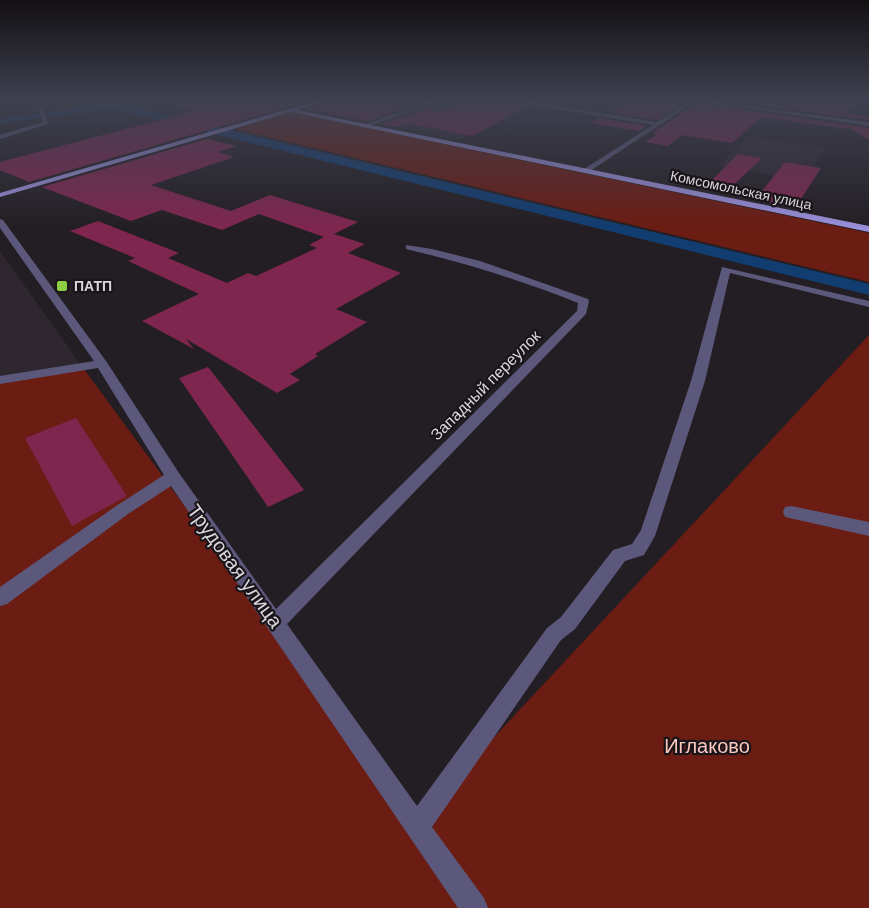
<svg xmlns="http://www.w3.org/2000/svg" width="869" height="908" font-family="Helvetica,sans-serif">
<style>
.built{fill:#2f2730}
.green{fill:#6b1c13}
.water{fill:#123d71}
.building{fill:#7e264e}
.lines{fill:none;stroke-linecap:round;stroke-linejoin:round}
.minor{fill:#5c587c;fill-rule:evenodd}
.major{fill:#998fd9;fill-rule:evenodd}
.poi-dot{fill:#8ece43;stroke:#19151a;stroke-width:2}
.labels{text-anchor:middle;stroke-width:4.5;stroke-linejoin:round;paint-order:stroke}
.far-street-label{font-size:14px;fill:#dad6da;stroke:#19151a}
.far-poi-label{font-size:14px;font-weight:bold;fill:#dad6da;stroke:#19151a;text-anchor:start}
.street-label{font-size:16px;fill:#dad6da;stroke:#19151a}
.near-street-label{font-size:20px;fill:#dad6da;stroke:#19151a}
.near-park-label{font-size:20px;fill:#fcc7bd;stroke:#19151a}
</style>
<rect width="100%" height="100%" fill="#231e23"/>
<path class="built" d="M331 101H504L534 106 458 140 301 110Z
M748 136 825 148 804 181 720 166Z
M0 251 81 365 0 378Z"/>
<path class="green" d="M291 112 869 233V282L235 129Z
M869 335V908H0V378L81 365 416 821Z"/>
<path class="water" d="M79 101H110L869 284V295L113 109 0 123V119L93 105Z"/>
<path class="building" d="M178 101H301V103L29 182 0 170V162L194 111 177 108Z
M326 101H381L410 106 368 121 307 109Z
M469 101H509L511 103 528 106 472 136 408 123 398 127 381 124 425 109 440 111Z
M632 101H686L657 120 610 112Z
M725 101H752L786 105V101H856L846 113 869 116V120Z
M697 103 869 128V140L848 127 846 129 761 117 732 143 682 135 668 146 646 142 657 134 652 133Z
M599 118 647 126 639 131 591 123Z
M207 139 236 146 218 152 234 157 151 185 231 211 270 195 358 222 334 234 365 244 348 253 401 273 336 309 367 322 315 354 318 356 290 374 300 380 277 393 186 339 194 349 142 321 199 294 128 261 135 258 70 231 98 221 179 253 168 258 227 283 248 273 256 276 317 248 309 245 324 237 259 214 222 230 162 210 131 221 42 187Z
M738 154 762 158 725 193 703 189Z
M785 162 821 168 795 208 755 200Z
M208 367 304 490 268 507 179 378Z
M76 418 127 496 72 526 25 438Z"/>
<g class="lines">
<path class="minor" d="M431 101H439L369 126 364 125Z
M511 101H523L657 122 690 101H696L587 173 584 169 653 125Z
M696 101H709L869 122V126Z
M41 108 44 110 48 124 0 139V135L43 122 38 110Z
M0 219 3 220 106 361 179 473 276 609 577 311 578 303C521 280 465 263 406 249V245L432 249 480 261 588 299 589 301 586 314 287 624 417 806 547 628 561 617 613 550 632 544 641 530 691 381 722 267 869 301V307L730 273 705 381 655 536 644 555 625 561 575 629 561 640 432 827 484 898 488 908H458L171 486 128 514 7 604 0 606V587L116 506 164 475 98 368 0 384V376L94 361 0 228Z
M791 506 869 522V536L785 517 783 512 785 507Z"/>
<path class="major" d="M316 101H324L297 110 869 226V232L291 112 0 197V193Z"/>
</g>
<linearGradient id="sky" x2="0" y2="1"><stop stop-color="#131013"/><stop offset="0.44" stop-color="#3f4150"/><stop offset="1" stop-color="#3f4150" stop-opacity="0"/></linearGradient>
<rect width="869" height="228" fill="url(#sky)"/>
<rect class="poi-dot" x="56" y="280" width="12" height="12" rx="3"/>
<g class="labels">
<g class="far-street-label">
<text transform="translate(741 190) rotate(12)" y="5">Комсомольская улица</text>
</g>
<g class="far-poi-label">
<text x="74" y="291">ПАТП</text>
</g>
<g class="street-label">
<text transform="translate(485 385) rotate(-45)" y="6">Западный переулок</text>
</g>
<g class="near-street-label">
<text transform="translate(235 566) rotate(54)" y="7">Трудовая улица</text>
</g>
<g class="near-park-label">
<text x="707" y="753">Иглаково</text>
</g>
</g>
</svg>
